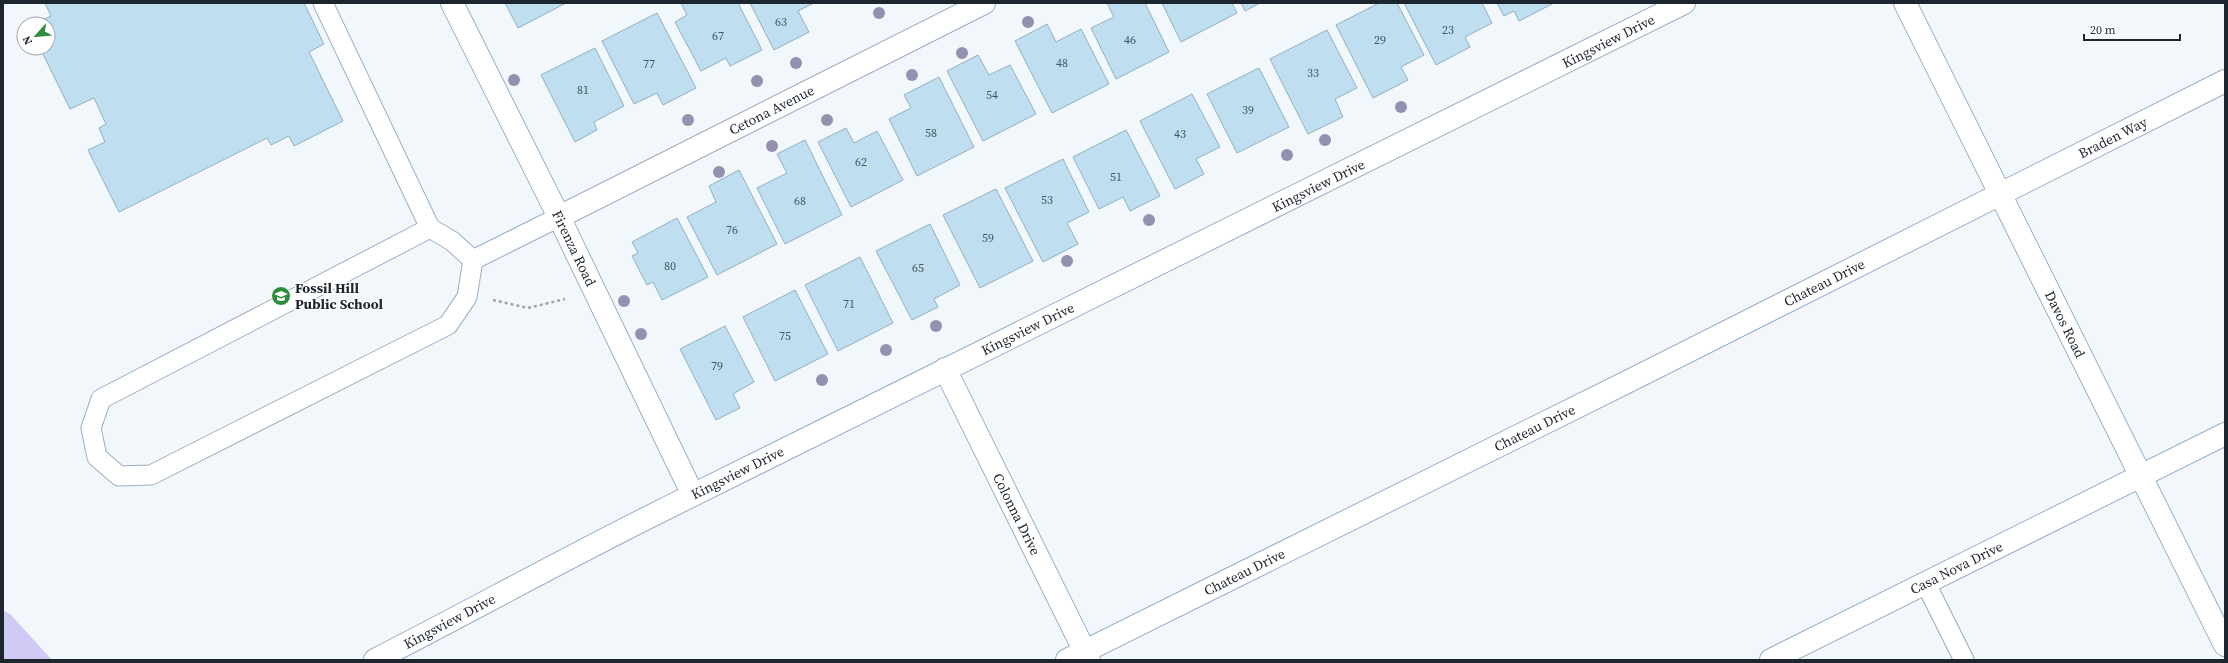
<svg xmlns="http://www.w3.org/2000/svg" width="2228" height="663" font-family="'Source Serif 4',serif">
<style>
.green{fill:#d1caf4}
.building{fill:#bfdff0;stroke:#90b0bf}
.lines{fill:none;stroke-linecap:round;stroke-linejoin:round}
.lane-casing{stroke:#9aafc6;stroke-width:21}
.street-casing{stroke:#9aafc6;stroke-width:24}
.secondary-casing{stroke:#9aafc6;stroke-width:24}
.path{stroke:#9ea4ab;stroke-width:2.5;stroke-dasharray:3 3;stroke-linecap:butt}
.lane{stroke:#fff;stroke-width:19}
.street{stroke:#fff;stroke-width:22}
.secondary{stroke:#fff;stroke-width:22}
.tree{fill:#9490b0}
.labels{text-anchor:middle;stroke-width:3;stroke-linejoin:round;paint-order:stroke}
.number-label{font-size:12px;fill:#46545e}
.street-label{font-size:14px;fill:#1d252e;stroke:#fff}
.poi-label{font-size:14px;font-weight:bold;fill:#1d252e;stroke:#fff;text-anchor:start}
</style>
<rect width="100%" height="100%" fill="#f2f7fc"/>
<path class="green" d="M3 610 11 615 52 660H3Z"/>
<path class="building" d="M45 3H304L324 44 309 52 343 121 294 146 289 136 271 145 267 138 119 212 88 150 105 142 99 128 106 124 94 98 70 109 40 48H48V24H34L51 16Z
M505 3H566L518 28Z
M681 3H738L762 50 730 66 726 58 701 71 675 22 687 15Z
M750 3H814L798 11 809 32 774 50Z
M1107 3H1145L1169 52 1116 79 1091 28 1114 17Z
M1162 3H1232L1237 13 1181 42Z
M1241 3H1260L1245 11Z
M1379 3H1397L1424 55 1401 67 1408 80 1373 98 1336 25Z
M1404 3H1482L1492 23 1465 37 1470 47 1436 65Z
M1497 3H1554L1519 21 1514 11 1504 16Z
M657 13 696 88 663 105 657 93 634 104 602 41Z
M1047 24 1056 42 1081 29 1109 84 1052 113 1015 41Z
M1327 30 1357 88 1335 99 1343 117 1308 134 1270 59Z
M595 48 624 106 594 122 597 130 575 142 541 75Z
M978 55 989 75 1010 65 1036 114 983 141 947 71Z
M1259 68 1289 127 1237 153 1207 94Z
M939 77 974 147 917 176 889 119 911 108 904 95Z
M1192 94 1220 147 1196 159 1204 174 1175 189 1140 121Z
M846 128 854 143 877 131 903 180 851 207 818 142Z
M1126 130 1160 196 1130 211 1123 197 1099 209 1073 157Z
M805 140 842 215 785 244 757 188 787 173 777 154Z
M1063 159 1089 212 1067 223 1078 244 1043 262 1005 188Z
M739 170 777 244 717 275 687 217 716 202 709 186Z
M996 189 1033 261 980 288 943 215Z
M677 218 708 277 662 300 653 282 647 285 632 256 638 253 632 242Z
M930 224 960 285 934 299 938 307 912 320 876 251Z
M860 257 893 323 838 351 805 285Z
M795 290 828 354 775 381 743 317Z
M725 326 754 382 733 394 740 408 716 420 680 349Z"/>
<g class="lines">
<defs>
<path id="lane" d="M323 3 430 228 101 399 91 428 97 457 119 476 151 475 448 325 467 297 473 260
M430 228 452 241 473 260
M473 260 559 217
M1926 584 1964 660"/>
<g id="street">
<path id="s1" d="M452 3 559 217 693 495"/>
<path id="s2" d="M559 217 984 3"/>
<path id="s3" d="M945 369 1089 660"/>
<path id="s4" d="M375 660C467 613 557 563 649 517 993 344 1340 177 1684 3"/>
<path id="s5" d="M1067 660 1627 382 2225 81"/>
<path id="s6" d="M1771 660 2225 434"/>
</g>
<g id="secondary">
<path id="s7" d="M1905 3 2225 645"/>
</g>
</defs>
<use href="#lane" class="lane-casing"/>
<use href="#street" class="street-casing"/>
<use href="#secondary" class="secondary-casing"/>
<path class="path" d="M493 300 528 308 565 299"/>
<use href="#lane" class="lane"/>
<use href="#street" class="street"/>
<use href="#secondary" class="secondary"/>
</g>
<g class="tree">
<circle cx="879" cy="13" r="6"/>
<circle cx="1028" cy="22" r="6"/>
<circle cx="962" cy="53" r="6"/>
<circle cx="796" cy="63" r="6"/>
<circle cx="912" cy="75" r="6"/>
<circle cx="514" cy="80" r="6"/>
<circle cx="757" cy="81" r="6"/>
<circle cx="1401" cy="107" r="6"/>
<circle cx="688" cy="120" r="6"/>
<circle cx="827" cy="120" r="6"/>
<circle cx="1325" cy="140" r="6"/>
<circle cx="772" cy="146" r="6"/>
<circle cx="1287" cy="155" r="6"/>
<circle cx="719" cy="172" r="6"/>
<circle cx="1149" cy="220" r="6"/>
<circle cx="1067" cy="261" r="6"/>
<circle cx="624" cy="301" r="6"/>
<circle cx="936" cy="326" r="6"/>
<circle cx="641" cy="334" r="6"/>
<circle cx="886" cy="350" r="6"/>
<circle cx="822" cy="380" r="6"/>
</g>
<defs>
<symbol id="school-disc" viewBox="-11 -11 22 22"><circle r="9.5" fill="#2e8c3e" stroke="#fff"/><path d="M0-5L7-2L0 1L-7-2ZM-4 1L0 2.5L4 1V4Q0 6-4 4Z" fill="#fff"/></symbol>
</defs>
<g fill-rule="evenodd">
<use href="#school-disc" x="270" y="285" width="22" height="22"/>
</g>
<g class="labels">
<g class="number-label">
<text x="781" y="26">63</text>
<text x="1448" y="34">23</text>
<text x="718" y="40">67</text>
<text x="1130" y="44">46</text>
<text x="1380" y="44">29</text>
<text x="1062" y="67">48</text>
<text x="649" y="68">77</text>
<text x="1313" y="77">33</text>
<text x="583" y="94">81</text>
<text x="992" y="99">54</text>
<text x="1248" y="114">39</text>
<text x="931" y="137">58</text>
<text x="1180" y="138">43</text>
<text x="861" y="166">62</text>
<text x="1116" y="181">51</text>
<text x="1047" y="204">53</text>
<text x="800" y="205">68</text>
<text x="732" y="234">76</text>
<text x="988" y="242">59</text>
<text x="670" y="270">80</text>
<text x="918" y="272">65</text>
<text x="849" y="308">71</text>
<text x="785" y="340">75</text>
<text x="717" y="370">79</text>
</g>
<g class="street-label">
<text dy="5" stroke="none"><textPath href="#s4" startOffset="1380">Kingsview Drive</textPath></text>
<text dy="5" stroke="none"><textPath href="#s2" startOffset="238">Cetona Avenue</textPath></text>
<text dy="5" stroke="none"><textPath href="#s5" startOffset="1169">Braden Way</textPath></text>
<text dy="5" stroke="none"><textPath href="#s4" startOffset="1056">Kingsview Drive</textPath></text>
<text dy="5" stroke="none"><textPath href="#s1" startOffset="274">Firenza Road</textPath></text>
<text dy="5" stroke="none"><textPath href="#s5" startOffset="846">Chateau Drive</textPath></text>
<text dy="5" stroke="none"><textPath href="#s7" startOffset="359">Davos Road</textPath></text>
<text dy="5" stroke="none"><textPath href="#s4" startOffset="732">Kingsview Drive</textPath></text>
<text dy="5" stroke="none"><textPath href="#s5" startOffset="522">Chateau Drive</textPath></text>
<text dy="5" stroke="none"><textPath href="#s4" startOffset="408">Kingsview Drive</textPath></text>
<text dy="5" stroke="none"><textPath href="#s3" startOffset="162">Colonna Drive</textPath></text>
<text dy="5" stroke="none"><textPath href="#s6" startOffset="207">Casa Nova Drive</textPath></text>
<text dy="5" stroke="none"><textPath href="#s5" startOffset="198">Chateau Drive</textPath></text>
<text dy="5" stroke="none"><textPath href="#s4" startOffset="84">Kingsview Drive</textPath></text>
</g>
<g class="poi-label">
<text x="295" y="293">Fossil Hill<tspan x="295" dy="16">Public School</tspan></text>
</g>
</g>
<rect width="2228" height="663" fill="none" stroke="#1d252e" stroke-width="8"/>
<g transform="translate(36 36) rotate(243)"><circle r="19" fill="#ffffff" stroke="#a5a8ab"/>
<path d="M0-3L7 15L0 10L-7 15Z" fill="#2e8c3e"/>
<text y="-6" font-size="11" font-weight="bold" text-anchor="middle" fill="#1d252e">N</text>
</g>
<path d="M2084 34v6h96v-6" fill="none" stroke="#1d252e" stroke-width="2"/>
<text x="2090" y="34" font-size="12" fill="#1d252e" stroke="#ffffff" stroke-width="3" paint-order="stroke">20 m</text>
</svg>
